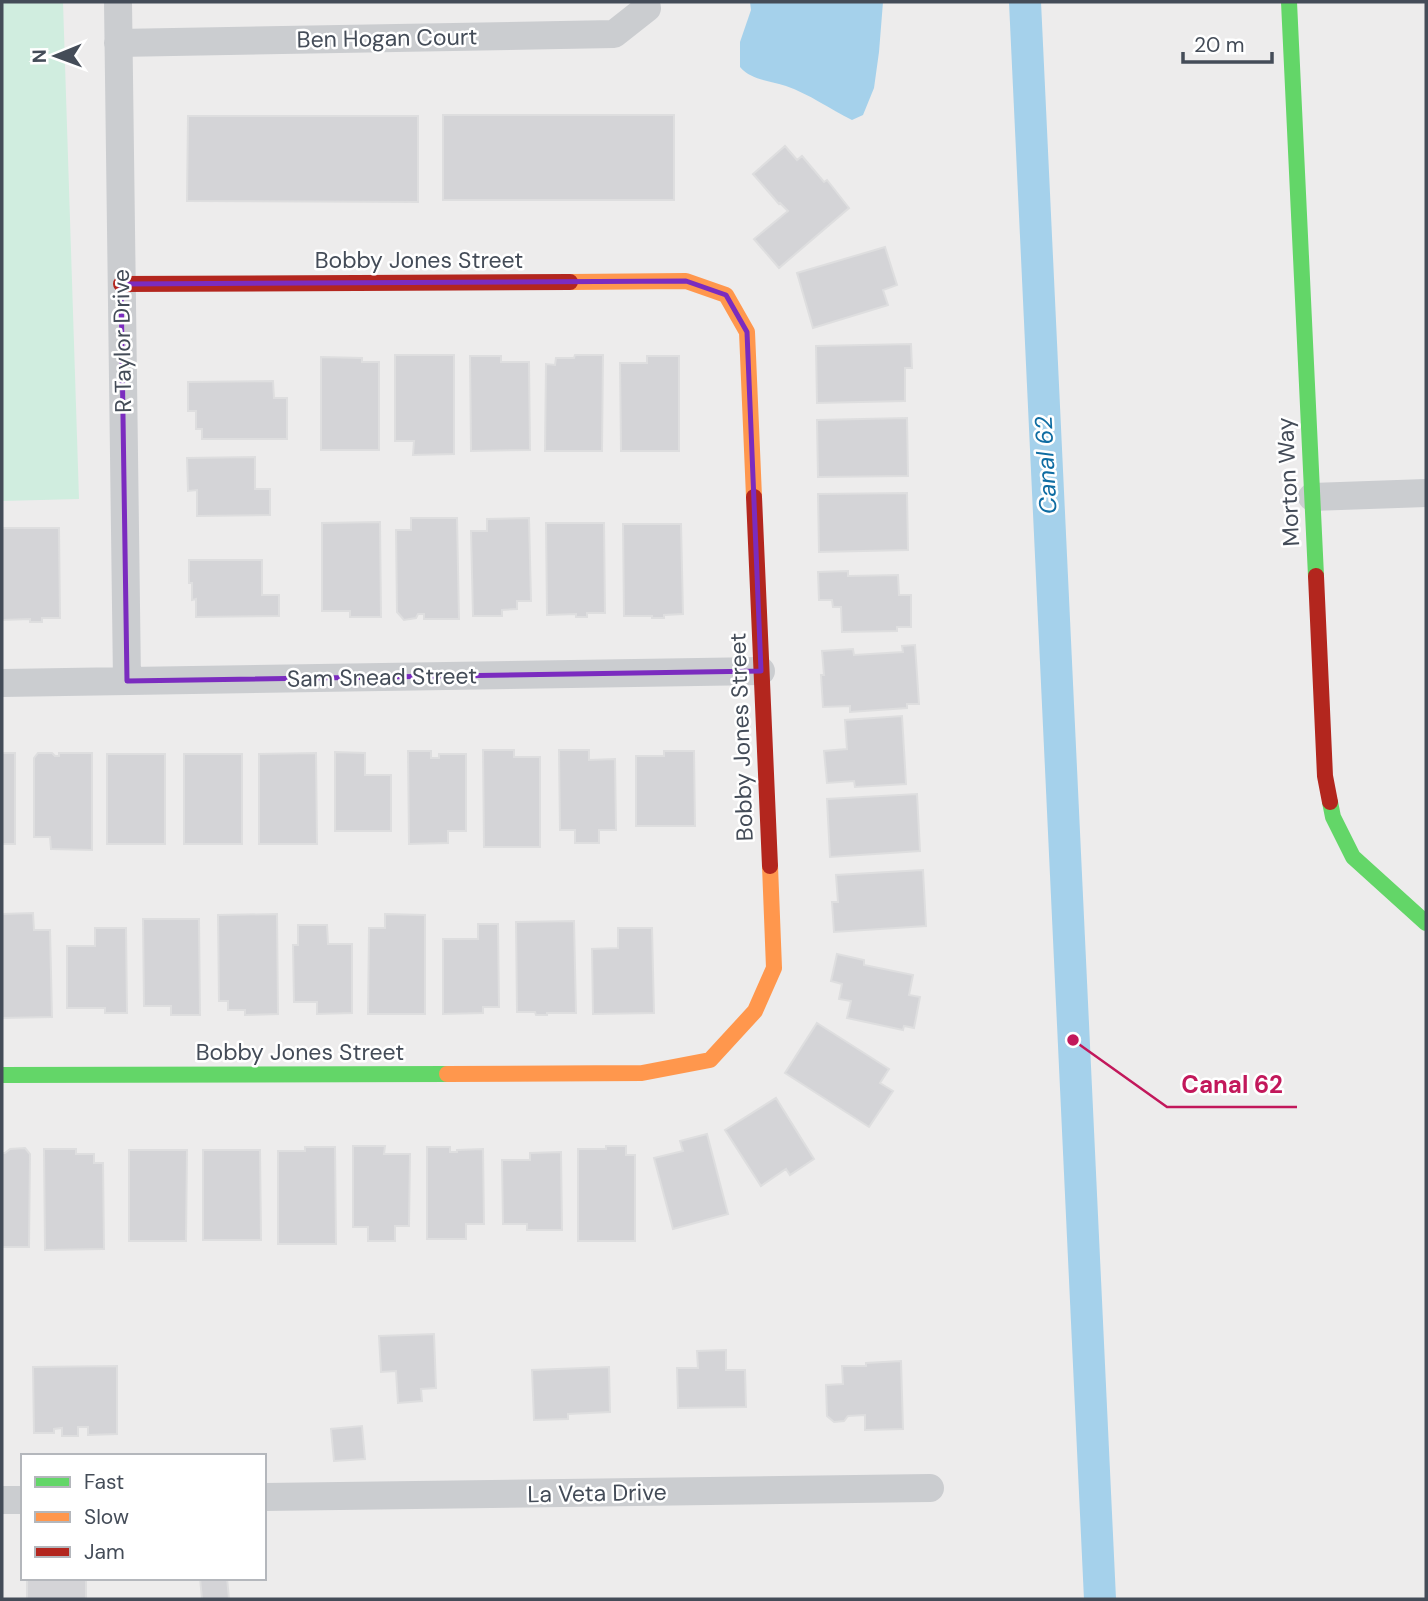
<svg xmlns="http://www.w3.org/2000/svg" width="1428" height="1601" font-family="'DM Sans',sans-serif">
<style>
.green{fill:#d0eddf}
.water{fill:#a5d1eb}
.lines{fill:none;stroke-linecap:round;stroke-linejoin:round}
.canal{stroke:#a5d1eb;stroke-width:32}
.building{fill:#d4d4d7;stroke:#dededf;stroke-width:2}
.street{stroke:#cbcdd0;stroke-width:28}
.fast{stroke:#63d668;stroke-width:16}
.slow{stroke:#ff974d;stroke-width:16}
.jam{stroke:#b3261e;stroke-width:16}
.marked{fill:none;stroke:#7b2cbf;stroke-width:5;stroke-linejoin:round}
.labels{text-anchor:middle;stroke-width:5;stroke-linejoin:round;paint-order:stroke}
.street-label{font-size:23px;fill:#444c58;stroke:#fff}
.water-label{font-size:24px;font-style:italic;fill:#0e6ca2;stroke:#fff}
.leader{fill:none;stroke:#c2185b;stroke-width:2.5}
.callout-dot{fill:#c2185b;stroke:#fff;stroke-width:2.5}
.callout-label{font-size:24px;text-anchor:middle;font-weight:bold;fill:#c2185b;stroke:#fff;stroke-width:5;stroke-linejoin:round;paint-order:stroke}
</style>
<rect width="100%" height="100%" fill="#edecec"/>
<path class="green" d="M2 2H63L79 499 2 501Z"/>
<path class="water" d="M750 2H883L879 52 874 88 863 115 852 120C830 109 809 94 786 86 770 80 752 81 740 67V42L751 10Z"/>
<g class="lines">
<path class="canal" d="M1025 2 1100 1599"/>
</g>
<path class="building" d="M443 115H674V200H443Z
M188 116H418V202L187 201Z
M785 146 797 160 802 156 824 182 827 180 849 208 779 268 754 239 788 211 780 203 779 204 753 174Z
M885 247 897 285 883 290 888 305 813 328 797 273Z
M911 344 912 368H905V401L817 403 816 346Z
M395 355H454V454L413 455 414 441H395Z
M575 355H603L602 451H545L546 364 555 365 556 358H574Z
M470 356H501V362H529L530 450 471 451Z
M647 356H679V451H621L620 363H647Z
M321 357 362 358V362H379V450H321Z
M273 381 274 398H287V439H202V429H196V411H188V382Z
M907 418 908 476 818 477 817 420Z
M255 457V489H270V515L197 516V490L188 491 187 458Z
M907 493 908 550 819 552 818 494Z
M411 518H457L459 619H424V614H418L416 618 404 620 397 612 396 530H411Z
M529 518 531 601H517V609L502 610V616H473L471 531H487V519Z
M380 522 381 617H350V611H322V523Z
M546 523H604L605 613H587V617H576V614L547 615Z
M623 524H681L683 614 664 615V618H652V616H624Z
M2 528H59L60 618H42V622H30V619L2 620Z
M189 560H262V595H279V616L196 617V599L192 600V583H189Z
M848 571V576L898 575 899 595H911V627H897V631L842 632 841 607H833L832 600H819L818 572Z
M915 645 919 704H907V708L850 712V706L823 707 821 675H824L822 651 853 649 854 655 903 652 902 646Z
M902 716 906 784 855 787 854 781 827 783 824 751 847 749 845 720Z
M483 750H514V757H540V847H484Z
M559 750H589V760L615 759 616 830H599V843H575V830H560Z
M408 751H431V758H439V754H466V831H448V843L409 844Z
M664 751H694L695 826H636V756H664Z
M335 752 365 753V775H391V831H335Z
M2 753H15V844H2Z
M38 753H52L55 756H59V753H92V850L51 849 50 837H34V758Z
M316 753 317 844H259V754Z
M107 754H165V844H107Z
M184 754H242V844H184Z
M917 794 920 851 830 857 827 799Z
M923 870 926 926 834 932 832 902H838L836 875Z
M33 913 34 930H50L52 1017 2 1018V914Z
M277 914 278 1014 245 1015V1010H228V1001H219L218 915Z
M385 914 425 915V1014H368L369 928H385Z
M143 919H199L200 1015H171V1006H144Z
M574 921 576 1013H547V1015H536L535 1012H517L516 922Z
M478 924H498L499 1007H483V1013L443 1014V939H478Z
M298 925H327L328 944H352V1013L317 1014V1002H294L293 945H298Z
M95 928H126L127 1013H105V1008H67V946H95Z
M618 928H652L654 1013 593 1014 592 949 618 948Z
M837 954 864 960V965L913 975 909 995 920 997 914 1028 904 1026 903 1030 847 1018 851 1001 839 999 842 984 831 981Z
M817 1023 889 1069 880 1083 893 1091 869 1127 785 1073Z
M776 1098 814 1159 790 1175 786 1169 761 1186 725 1130Z
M707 1134 728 1214 673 1229 654 1158 683 1151 680 1141Z
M353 1146H385L384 1154H410L409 1226H395V1241H368V1227H353Z
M606 1146H626V1155H635V1241H578V1149H606Z
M305 1147H335L336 1244H278V1151H305Z
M427 1147H450V1152H457V1150L483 1149 484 1224H466V1239H427Z
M25 1148 30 1154 29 1247H2V1153H5L10 1149Z
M44 1149H76V1154H94V1163H103L104 1249 45 1250Z
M129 1150H187L186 1241H129Z
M203 1150H260L261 1240H203Z
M561 1152 562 1230H527V1224H503L502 1160H530V1153Z
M434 1334 436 1388 421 1389 422 1401 398 1403 396 1371 381 1372 379 1336Z
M726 1350V1370H745L746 1407 678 1408 677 1368H698L697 1351Z
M901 1361 903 1429 865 1430V1415L848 1416 844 1421 834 1422 827 1416 826 1385 843 1384 842 1366H866V1363Z
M117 1366V1434L88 1435V1427H78V1436H62V1428L54 1429V1433H34L33 1367Z
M609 1367 610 1412 568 1414V1419L534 1420 532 1370Z
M362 1426 365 1459 334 1461 331 1429Z
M200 1578H227L229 1599H202Z
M86 1579V1599H27V1580Z"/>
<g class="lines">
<path class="street" d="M118 2 127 681
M118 43 614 34 647 8
M1312 497 1426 493
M2 683 761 671
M264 1497 930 1488
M2 1500H23"/>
<path class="fast" d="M1289 2 1316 576
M1330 802 1333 817 1353 857 1426 923
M2 1075 447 1074"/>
<path class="slow" d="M570 282 686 281 726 295 747 332 754 497
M447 1074 642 1073 710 1060 755 1011 774 968 770 866"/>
<path class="jam" d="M121 284 570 282
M754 497 770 866
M1316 576 1325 776 1330 802"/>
</g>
<path class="marked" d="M686 281 726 295 747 332 761 671 127 681 121 284Z"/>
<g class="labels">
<g class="street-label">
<text transform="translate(387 38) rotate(-1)" y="8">Ben Hogan Court</text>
<text x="419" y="268">Bobby Jones Street</text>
<text transform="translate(122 341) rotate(-91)" y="8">R Taylor Drive</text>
<text transform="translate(1288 482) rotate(-93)" y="8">Morton Way</text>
<text transform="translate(382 677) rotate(-1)" y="8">Sam Snead Street</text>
<text transform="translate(741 737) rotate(-92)" y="8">Bobby Jones Street</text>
<text x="300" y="1060">Bobby Jones Street</text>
<text transform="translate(597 1493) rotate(-1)" y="8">La Veta Drive</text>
</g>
<g class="water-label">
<text transform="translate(1046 465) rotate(-93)" y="8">Canal 62</text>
</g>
</g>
<path class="leader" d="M1073 1040L1167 1107H1297"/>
<circle class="callout-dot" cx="1073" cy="1040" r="7"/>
<g class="callout-label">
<text x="1232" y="1093">Canal 62</text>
</g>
<rect width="1428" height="1601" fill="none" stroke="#444c58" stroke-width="7"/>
<rect x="21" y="1454" width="245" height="126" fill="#ffffff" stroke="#b4b7bc" stroke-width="2"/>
<rect x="35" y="1477" width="35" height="10" fill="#63d668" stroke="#b4b7bc" stroke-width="2"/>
<text x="84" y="1489" font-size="21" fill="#444c58">Fast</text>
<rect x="35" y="1512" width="35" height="10" fill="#ff974d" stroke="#b4b7bc" stroke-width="2"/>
<text x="84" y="1524" font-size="21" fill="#444c58">Slow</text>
<rect x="35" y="1547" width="35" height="10" fill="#b3261e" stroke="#b4b7bc" stroke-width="2"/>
<text x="84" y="1559" font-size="21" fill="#444c58">Jam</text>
<g transform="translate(56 56) rotate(269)" stroke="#ffffff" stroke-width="5" paint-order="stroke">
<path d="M0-5L12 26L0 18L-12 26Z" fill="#444c58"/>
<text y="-10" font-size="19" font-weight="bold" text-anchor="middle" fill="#444c58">N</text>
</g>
<path d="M1183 52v10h89v-10" fill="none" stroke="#444c58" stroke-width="3.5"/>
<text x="1194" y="52" font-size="21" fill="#444c58" stroke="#ffffff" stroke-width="5" paint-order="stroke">20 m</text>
</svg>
